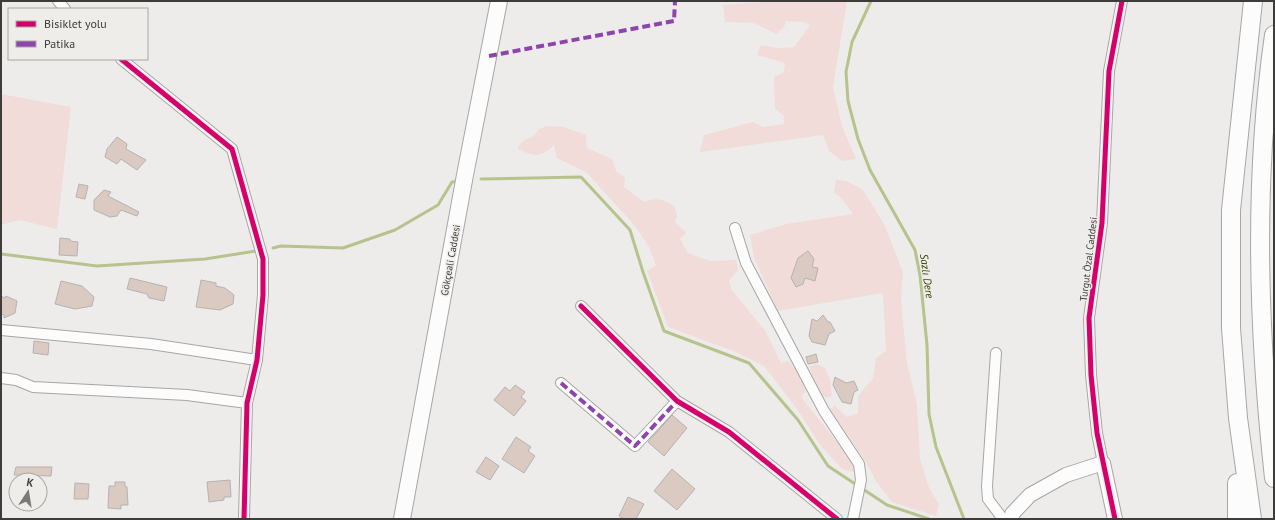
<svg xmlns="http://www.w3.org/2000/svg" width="1275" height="520" font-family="'PT Sans',sans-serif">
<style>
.green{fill:#f1dcda}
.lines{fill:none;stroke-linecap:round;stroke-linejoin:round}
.stream{stroke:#b6c38c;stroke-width:3}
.building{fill:#dacac1;stroke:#b5b3b2}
.street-casing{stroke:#a7a6a5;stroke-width:12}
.secondary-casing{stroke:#a7a6a5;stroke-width:16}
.primary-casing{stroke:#a7a6a5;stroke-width:18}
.highway-casing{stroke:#a7a6a5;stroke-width:20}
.street{stroke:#fcfcfc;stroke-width:10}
.secondary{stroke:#fcfcfc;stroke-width:14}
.primary{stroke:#fcfcfc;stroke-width:16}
.highway{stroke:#fcfcfc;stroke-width:18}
.quiet{stroke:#8e44ad;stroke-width:4;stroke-dasharray:8 4;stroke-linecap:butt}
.cycleway-casing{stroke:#efede9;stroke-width:8}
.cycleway{stroke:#d6006c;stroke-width:5}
.labels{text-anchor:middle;stroke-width:3;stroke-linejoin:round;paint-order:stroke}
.street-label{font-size:10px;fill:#3d3c3a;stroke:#efede9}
.water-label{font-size:11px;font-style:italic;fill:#384307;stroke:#efede9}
</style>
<rect width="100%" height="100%" fill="#eeecea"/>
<path class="green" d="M773 1H847L833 87 842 126 856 159 842 161 829 151 823 135 700 152 704 135 753 122 763 127 784 124V116L775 109 774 77 784 72 785 63 757 55 761 45 778 48 794 47 810 25 803 22 786 21 784 27 777 34 753 23 725 22 723 5Z
M1 94 71 107 57 229 19 220 1 225Z
M547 126 564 127 586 135 587 148 612 159 616 171 625 178 624 187 644 202C656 197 663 199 674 206L677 216 675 222 686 233 680 239 688 253 710 261 736 260 738 270 729 281 732 290 766 332 781 363 788 361 798 371 806 391 801 397 854 463 857 473 842 469 821 446 797 409 764 366 733 351 668 327 647 271 656 265 649 247 635 226 586 172 557 158 554 145C541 158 533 157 517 148L524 140 534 136 539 129Z
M836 180 847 181 863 190 884 224 903 272 901 300 907 364 917 404 920 459 929 488 939 504 936 516 892 502 876 481 867 464 830 409 835 406 847 417 858 413V396L873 378 876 358 886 351 883 293 778 311 754 258 750 235 786 224 853 214 843 200 834 192Z
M816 364 825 368 830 380 832 396 826 398 820 394 809 367Z"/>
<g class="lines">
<path class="stream" d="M871 1 852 42 846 72 848 101 858 139 870 170 915 250 920 275 927 345 929 414 936 447 964 519
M481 179 581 177 630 230 643 272 664 331 749 363 798 420 828 466 887 505 929 519
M273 248 281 246 343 248 395 230 438 205 452 182 459 181
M1 254 97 266 205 259 256 251"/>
</g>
<path class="building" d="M117 137 127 144 126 149 146 160 137 170 121 159 117 164 105 157 107 149Z
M79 184 88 186 85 199 76 197Z
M104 190 111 192 108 196 139 212 137 216 121 210 117 216 110 217 94 210V200Z
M60 238 70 239V241L78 242 77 256 59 255Z
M808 251 814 259 812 267 818 268 815 281 805 278 803 284 796 287 791 278 798 258Z
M130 278 167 287 164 301 149 298 147 294 127 289Z
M201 280 216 283V286L225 288 234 295 233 304 220 310 196 307Z
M61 281 82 286 94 297 92 306 75 309 55 304Z
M1 296 5 298 6 296 17 301 15 313 4 318V315L1 314Z
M823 315 828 322H830L835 331 829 334 825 345 812 342 809 336 812 319 817 321Z
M34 341 49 343 48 355 33 353Z
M816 354 818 362 808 364 806 357Z
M835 377 846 383 854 381 858 390 854 392 851 404 842 402 833 385Z
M515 385 525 392 521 397 526 401 514 416 494 400 505 387 510 391Z
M672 415 687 428 664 456 648 442Z
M516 437 531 447 528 451 535 456 524 473 502 459Z
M486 457 499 466 490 480 476 472Z
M16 467H52L51 476 14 475Z
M672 469 695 489 677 510 654 491Z
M230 480 231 497H224V500L209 502 207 482Z
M115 482H125V486L127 487 128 505H121V509L108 508 109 486H115Z
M75 483 89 484 88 499H74Z
M628 497 644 504 636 519H624L619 516Z"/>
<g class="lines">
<defs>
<path id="street" d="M58 1 65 9
M121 59 232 149 263 259V295L257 360 247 403 244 519
M735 228 746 263 824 411 859 464 861 480 853 519
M581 306 677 401 729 432 837 519
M1 330 151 344 257 360
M996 353 987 486 988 499 1003 519
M1 378 16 380 33 387 187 395 247 403
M561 383 635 446 677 401
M1103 463 1097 433 1091 375 1089 318 1102 223 1109 71 1122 1"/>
<path id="secondary" d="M1012 519V514L1030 495 1066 475 1103 463 1115 519"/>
<path id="primary" d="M402 519 465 175 499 1"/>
<path id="highway" d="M1274 35C1253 182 1258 331 1274 478
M1237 519V483
M1252 519 1238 418 1231 328V210L1253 1"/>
</defs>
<use href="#street" class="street-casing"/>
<use href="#secondary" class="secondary-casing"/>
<use href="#primary" class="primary-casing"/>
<use href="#highway" class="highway-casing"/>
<use href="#street" class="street"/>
<use href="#secondary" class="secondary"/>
<use href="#primary" class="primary"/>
<use href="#highway" class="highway"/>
<path class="quiet" d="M489 56 674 21 675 1
M561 383 635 446 677 401"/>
<defs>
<path id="cycleway" d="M121 59 232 149 263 259V295L257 360 247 403 244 519
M581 306 677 401 729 432 837 519
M1115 519 1097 433 1091 375 1089 318 1102 223 1109 71 1122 1"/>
</defs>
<use href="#cycleway" class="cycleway-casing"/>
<use href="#cycleway" class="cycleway"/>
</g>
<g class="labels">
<g class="street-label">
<text transform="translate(1088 259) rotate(-83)" y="4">Turgut Özal Caddesi</text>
<text transform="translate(450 260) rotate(-80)" y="4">Gökçeali Caddesi</text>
</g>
<g class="water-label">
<text transform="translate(927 276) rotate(82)" y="4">Sazlı Dere</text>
</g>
</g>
<rect width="1275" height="520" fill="none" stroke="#3d3c3a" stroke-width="4"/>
<rect x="8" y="8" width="140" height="52" fill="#efede9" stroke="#a8a6a3"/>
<rect x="16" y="21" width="20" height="6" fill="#d6006c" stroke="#a8a6a3"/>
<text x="44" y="28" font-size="12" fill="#3d3c3a">Bisiklet yolu</text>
<rect x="16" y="41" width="20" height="6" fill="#8e44ad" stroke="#a8a6a3"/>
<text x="44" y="48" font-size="12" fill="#3d3c3a">Patika</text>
<g transform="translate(28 492) rotate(12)"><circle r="19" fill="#efede9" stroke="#a8a6a3"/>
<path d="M0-3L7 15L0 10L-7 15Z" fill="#7b7a78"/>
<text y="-6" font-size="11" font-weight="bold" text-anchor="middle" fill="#3d3c3a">K</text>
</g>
</svg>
